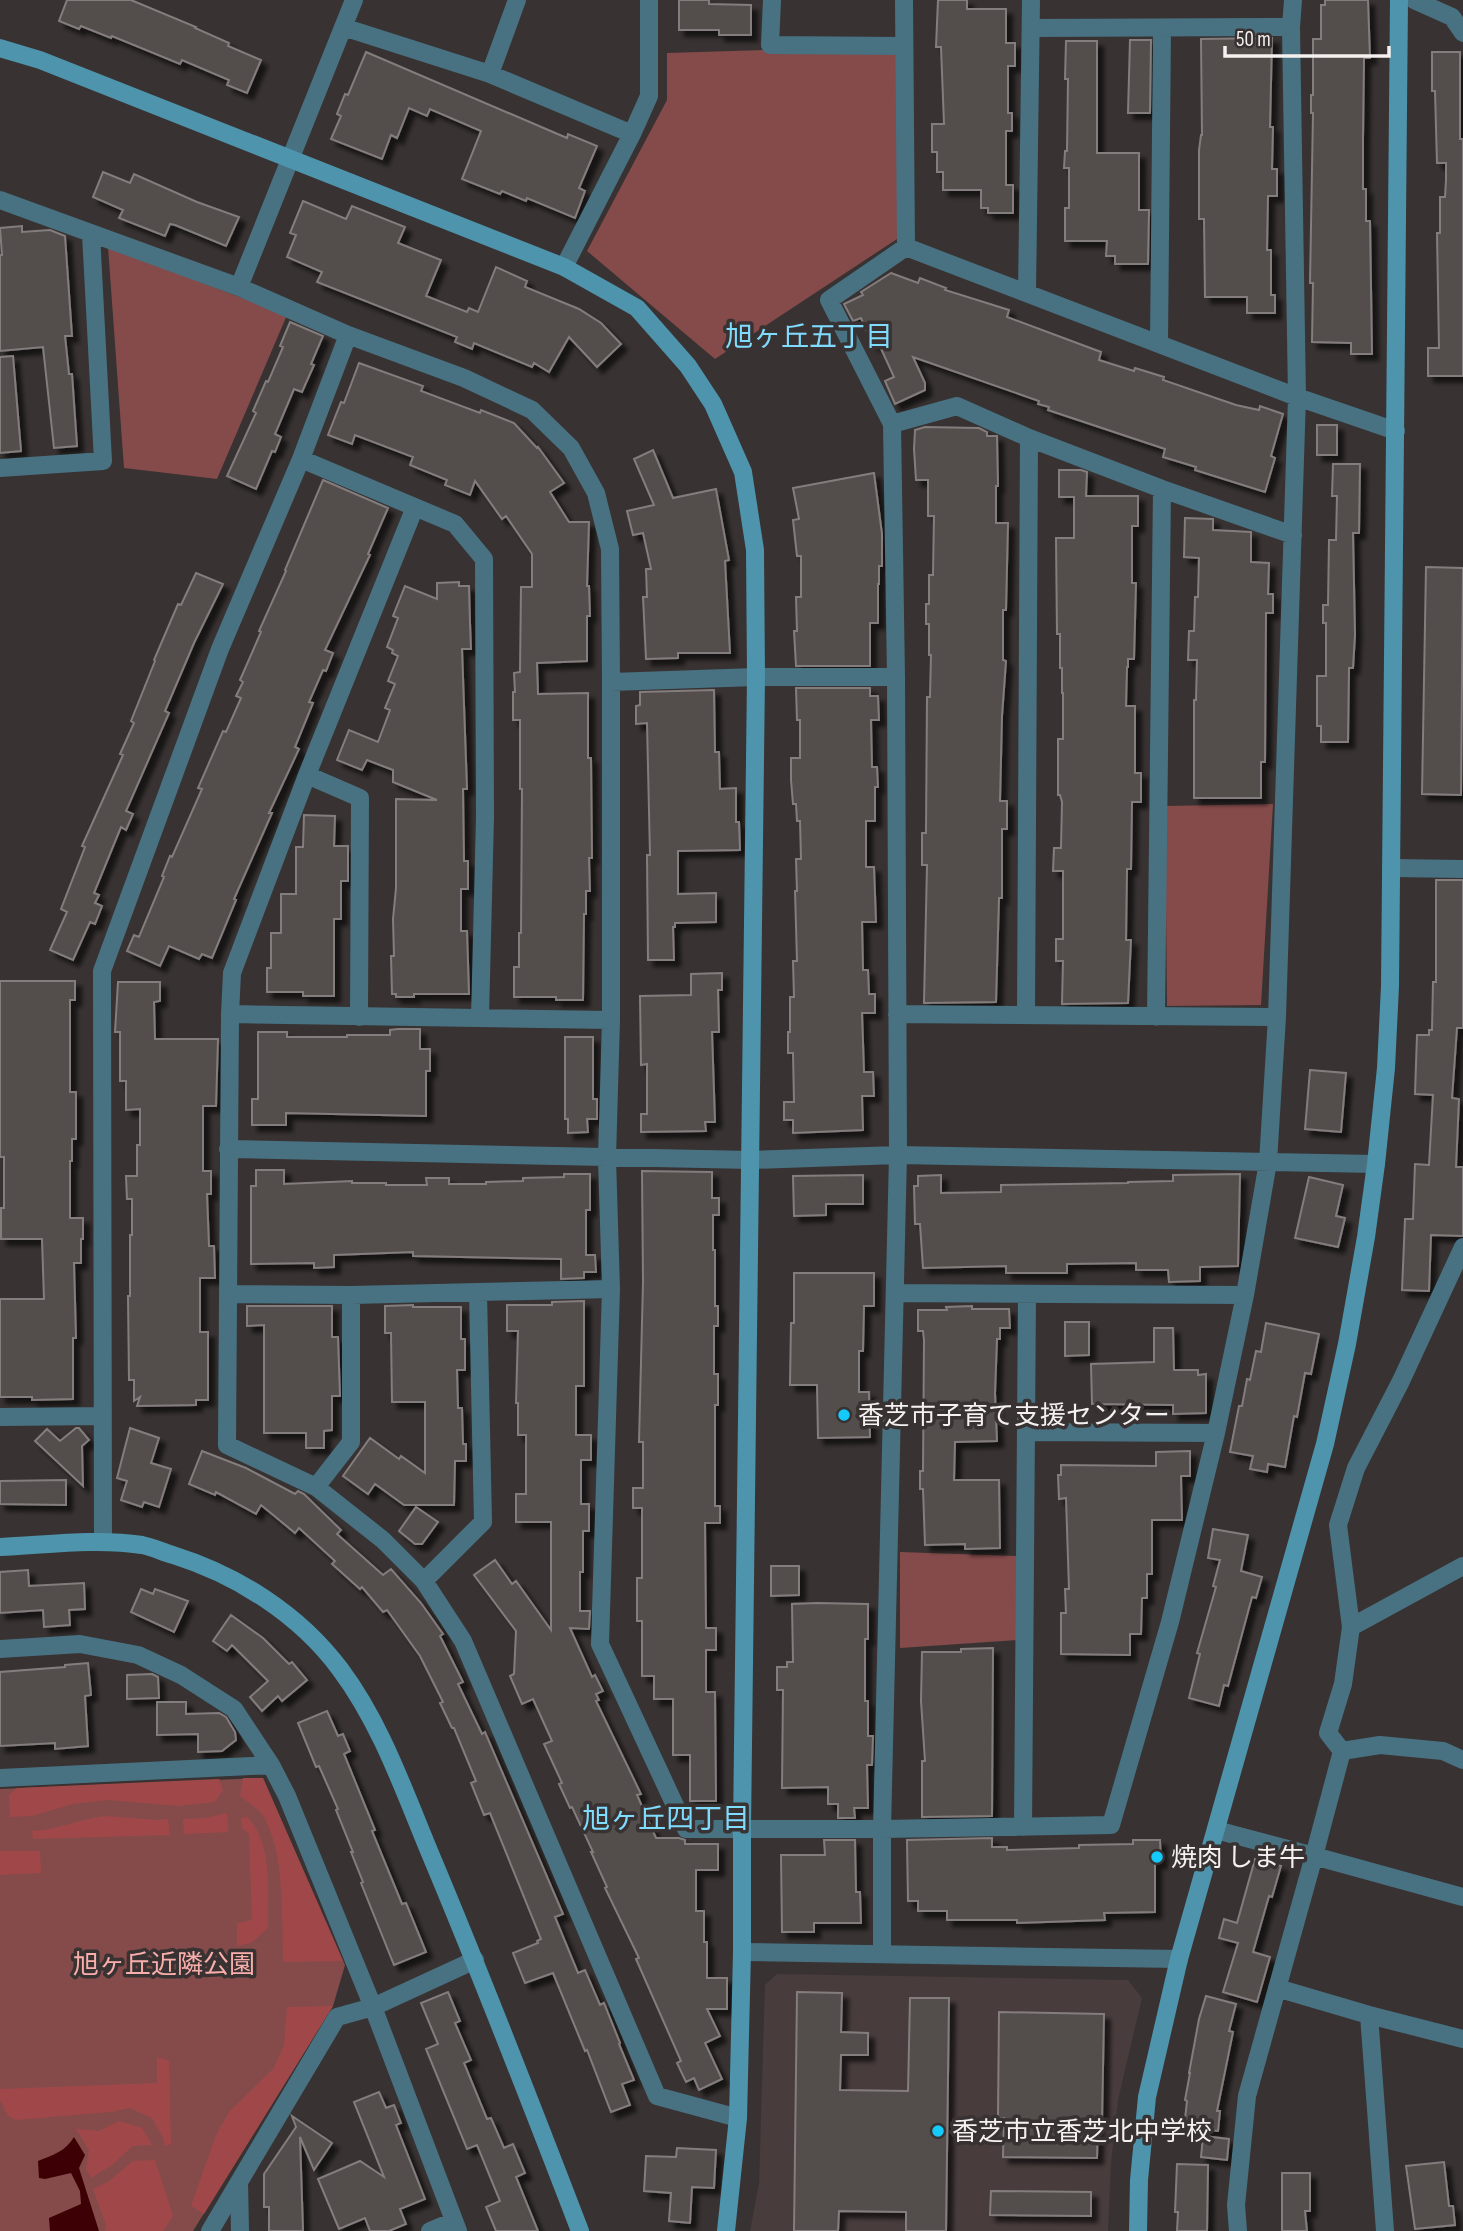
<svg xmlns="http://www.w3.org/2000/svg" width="1463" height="2231" font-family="'Sofia Sans Condensed','Noto Sans JP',sans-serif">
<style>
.built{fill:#483c3c}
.green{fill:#844b4a}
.forest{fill:#a04849}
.water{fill:#3c0005}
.building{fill:#534d4c;stroke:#847d7d;stroke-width:2;filter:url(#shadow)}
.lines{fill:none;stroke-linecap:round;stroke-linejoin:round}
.street{stroke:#487282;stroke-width:18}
.secondary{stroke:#4e94ad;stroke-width:18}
.poi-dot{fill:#14cafb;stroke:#383232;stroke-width:2.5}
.labels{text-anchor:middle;stroke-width:7;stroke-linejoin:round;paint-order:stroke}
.poi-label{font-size:26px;fill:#f4f1f0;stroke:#383232;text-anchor:start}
.park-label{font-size:26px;fill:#f9aeab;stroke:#383232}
.neighbourhood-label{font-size:28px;fill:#80dcfe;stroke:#383232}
</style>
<defs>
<filter id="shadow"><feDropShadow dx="6" dy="6" stdDeviation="2" flood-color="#0009"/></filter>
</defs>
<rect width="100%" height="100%" fill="#383232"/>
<path class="built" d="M777 1974 1128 1980 1142 1998 1118 2100 1111 2163 1108 2231H750L759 2183 765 1985Z"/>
<path class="green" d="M897 46V239L715 359 587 251 667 100V53Z
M108 247 287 315 217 479 124 468Z
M1273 804 1261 1005 1167 1006 1165 806Z
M900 1552 1016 1556 1018 1640 900 1648Z
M263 1778 345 1965 333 2006 193 2231H0V1789Z"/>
<path class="forest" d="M243 1778H263L343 1961 283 1962C282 1920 285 1854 264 1817 259 1808 247 1802 240 1796Z
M219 1779 223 1790 215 1802 178 1806 107 1800 73 1804 32 1816 10 1817 9 1795 17 1788Z
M227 1813 228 1832 184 1834 183 1819 205 1818Z
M105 1816 156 1820 168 1819 170 1835 33 1839 32 1831C57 1830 80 1819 105 1816Z
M247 1817C274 1844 267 1892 268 1928L251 1943 237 1946V1923L252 1920 249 1834 242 1828 241 1818Z
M0 1851H40L41 1873 0 1875Z
M333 2006 204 2214 191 2206 216 2135 230 2111 273 2069 284 2046 287 2007Z
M157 2057 169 2061 171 2144 165 2146 163 2138 152 2118 130 2108 111 2112 16 2120 9 2117 0 2100V2089L157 2083Z
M119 2121 142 2128 152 2145 133 2146 112 2165 91 2178 86 2169 89 2150 76 2129 99 2131Z
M155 2160 173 2216 163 2231H105L106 2225 93 2189 108 2182 133 2161Z"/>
<path class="water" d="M74 2137 85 2155 79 2168 99 2231H50L49 2218 81 2204 80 2191 71 2173 45 2179 39 2178 38 2161C53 2155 66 2151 74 2137Z"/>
<path class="building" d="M67 0H131L196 27 195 28 229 43 228 46 261 60 247 93 227 85 229 80 182 60 180 64 112 36 111 38 81 26 79 29 59 21Z
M679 0H709V4L751 5V35H719V30H679Z
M938 0H967V9H1006V43H1015V66H1008V113H1012V131H1006V185H1013V213H988V208H981V190H943V172H937V152H932V124H944L941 47H936Z
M1325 0H1368L1370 58H1364L1363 138V189H1366V221H1370L1372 354H1351V343L1312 342 1313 283H1310L1313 113H1311V95H1313V39H1321V5H1325Z
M1272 38 1270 127H1273L1272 169H1277V196H1268L1267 250H1271V295H1275V313H1247V297H1205L1204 219H1199V150L1201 135H1202L1201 39Z
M1130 40H1151L1150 113H1128Z
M1066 41H1097V153H1139V210H1149L1148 264H1115V256H1106L1107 241H1065V208H1069V168H1064L1065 151H1067L1068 79H1065Z
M366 52 567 138 568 134 597 146 579 188 585 191 575 218 527 198 526 201 502 191 500 194 462 179 481 131 430 109 427 116 409 108 397 138 391 135 382 159 331 139 341 116 337 114 345 94 348 95Z
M1432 52H1460V139H1463V376H1428V348H1439L1437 233H1440V197H1445L1446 180V163H1437L1435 91H1432Z
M103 172 130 183 134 174 197 202 239 217 226 246 175 225 170 224 165 236 119 218 123 210 93 197Z
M303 201 346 219 352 206 405 227 398 243 441 260 426 296 467 312 469 308 478 312 496 267 527 281 525 287 579 309 601 323 621 344 597 367 569 337 549 372 534 363 532 367 474 343 472 349 455 342 457 337 317 282 322 272 287 257 296 235 290 233Z
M22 226V232L50 230 65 236 72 336H65L69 374H72L77 446 54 448 43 347 0 351V255H2L0 228Z
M891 273 918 283 920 278 946 288 945 290 1009 310 1007 317 1101 352 1099 360 1134 371 1135 368 1164 377 1163 380 1236 405 1259 410 1260 406 1283 414 1271 456 1275 458 1265 492 1195 470 1196 467 1163 457 1165 449 1048 410 1049 407 1038 404 1039 401 913 357 925 383V390L895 404 885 381 894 377 878 342 873 345 861 318 853 321 844 304 863 295 861 292Z
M290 322 323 336 311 364 314 365 302 392 294 389 275 434 281 437 275 452 272 451 256 489 227 476 256 413 253 411 266 381 268 382 283 347 280 346Z
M13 356 21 451 0 453V357Z
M359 363 423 386 421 391 480 413 481 410 514 423 537 448 538 447 564 483 550 492 569 522H589L587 586H589L590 616H587V661L537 663 538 694 588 693V758H591L592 858H589L590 891H586V914H584L583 1000H556V997H514V967H519V933H521L522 789H520V720H513V692H515L514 673 520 672 521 587H532V554L506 516 502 519 475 481 470 495 445 485 447 480 410 465 413 457 355 435 352 444 328 435 341 402 344 403Z
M1317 425H1337V455H1317Z
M925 427 979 428 987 432V436H997L998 486H996V523H1008L1006 610H1003V660L1006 661 1002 716 1000 801H1007V829H1002V898H999L996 1002 924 1003 927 865H922V833H926L927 697H930L931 655H929V624H926V604H929V575H933L934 516H928V480H916L914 449 915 430Z
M653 450 673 498 716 489 729 560 725 561 730 653H678V658L646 659 643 597H647L646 569H651L643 533 633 535 627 511 654 505 634 459Z
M1333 464H1360L1359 533H1353L1355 635 1353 668H1349L1348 742H1321V726H1317V676H1326V623H1323V605H1328L1329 540H1336L1337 496H1332Z
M1059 470H1081L1087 472 1086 496H1138V526H1132V583H1136L1134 659H1128V667H1127L1126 706H1135V773H1141V802H1132L1131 869H1127L1126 940H1131L1128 1003 1062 1004 1063 961H1056V939H1063V871H1053L1054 848H1061L1062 802 1060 795H1058V739H1063V693H1062V668H1060V634H1057L1056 538H1074V497H1059Z
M874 473 882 534V566H879V584H878V623H870V666H796L794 631H797L796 597H801V556H797L793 520 799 519 793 488Z
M323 480 388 508 368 554 370 555 325 650 333 653 326 671 323 670 309 702 313 703 295 747 299 749 269 813H272L234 899 236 900 212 958 202 954 199 959 169 946 160 966 127 951 134 935 139 937 164 877 162 876 170 856 172 857 202 789 198 788 223 731 226 732 241 698 236 696 243 682 240 680 261 632 259 631 286 571 285 570Z
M1185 518 1213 519V530L1251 532V562L1269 563 1268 594H1273V613H1266L1265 762H1261V798H1194V700H1196L1197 660H1188L1189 631H1194L1195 597H1198L1199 558 1184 557Z
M1426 567 1463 568 1461 795 1422 794Z
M196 573 223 584 194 643 165 711 169 713 126 811 133 814 126 830 121 827 94 893 99 895 95 903 102 906 95 924 90 922 73 960 50 950 67 912 61 909 85 847 82 846 123 755 120 754 134 723 131 721 155 661 154 660 178 604 181 605Z
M459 582V586H469L470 623 471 649H462L467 789H463L464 861H468V889H461V931H467L469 994H414V997H396V994H392L391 956H394L393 919 396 888V799L437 800 393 782V770L367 760 362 770 337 760 349 730 378 742 390 710 385 708 395 684 388 681 398 656 392 653 393 650 387 647 398 618 393 616 405 586 437 599V583Z
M796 688H870V696H878L879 720H871L872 767H877L878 787H875V821H866V867H874L876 922H862L863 970H868L869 994H875V1013H862L864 1072H873L874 1096H862L863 1130 793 1133V1120H784V1102H794L793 1053H788V1032H790V997H794L793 961H797L795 891H797L796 859H801L800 821H797L796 804H793L791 780V758H800V720H797Z
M714 690 715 752H719L720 789 736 788V822H739L740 850 678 851V894L716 893V922L675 923V927H673L674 960H648L647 855H650L647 723 636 724V706L640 705V692Z
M304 815 335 816 334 846H348V881H341V919H334V996H303V992H267V968H271V933H281V894H296V847H303Z
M1436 880H1463V1028H1457L1452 1098 1459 1099 1456 1167H1463V1236L1431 1235 1429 1291 1402 1290 1405 1219H1413L1415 1164 1429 1165 1433 1095 1415 1094 1417 1035H1429V1030H1432L1433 982H1436Z
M722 973V990H718L719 1032H712L715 1122H705L706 1131 641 1132V1114H647V1064L641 1065 640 996 691 995V974Z
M0 981H75V1000H70V1092H76V1139H72V1161H70V1218H83V1239H81V1263H74L76 1338H73V1399L32 1400V1397H0V1299H44L42 1239H1V1208H4V1157H0Z
M118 982H160V1001L154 1002 155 1039H218L216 1106H203V1171H211V1194H207L209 1246H214L215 1278H200V1332H208V1400H196V1405L137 1406 140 1397 134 1401V1380H129L128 1296H130V1235H132V1199H127L126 1176H137V1145H140V1109L126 1110V1081H120V1032H115Z
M398 1029H420V1049H430V1071H426V1116L286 1113V1125H252V1099H258V1032H287V1037H347V1035H390V1030Z
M565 1037H593V1099H597V1119H587L588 1132 568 1133V1119H565Z
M1310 1070 1346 1073 1341 1132 1305 1129Z
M256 1170H284V1184L352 1181V1183H386V1185H427L426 1178H449V1184H486V1182L523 1181V1178L564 1177V1174H590V1210H586V1255H595L596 1272H584V1278L561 1279V1259L413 1256V1252L334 1255V1267L314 1268V1263L251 1264V1186H256Z
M642 1171 712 1172V1198H719V1215H713V1250H715V1306H718V1326H714V1374H718V1405H715V1506H720V1523H705L706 1628H716V1650H706V1692H715L716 1801H690V1755H673V1699H654V1676H642V1621H637V1578H642V1508H633V1488H643V1442H639L643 1282Z
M1240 1174 1238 1266 1200 1267V1281L1169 1282 1168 1270H1136V1263L1067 1264V1273H1006V1266L923 1268 920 1224H915L914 1186H918V1176L941 1175V1193L1001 1192V1185L1128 1183V1182L1173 1181V1175Z
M863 1175V1204H826V1215L794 1216 793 1176Z
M1309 1177 1343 1185 1336 1216 1345 1218 1338 1247 1295 1238Z
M794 1273H874V1306H864L863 1351H859V1392H869L870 1437 818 1438 817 1385H790L791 1323H794Z
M584 1301V1386H576V1435H591V1460H581V1504H589V1531H583V1572H580V1611H590L589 1629 570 1628 592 1677 595 1675 603 1691 596 1694 599 1700 596 1701 641 1794 637 1795 656 1838H679L685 1840V1844H718V1870H696V1911H704V1942H707V1978H727V2009H707L720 2036 705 2043 722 2079 699 2090 694 2078 686 2082 677 2063 681 2061 636 1959 639 1958 605 1888 607 1887 591 1852H593L572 1807 570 1808 559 1784 562 1783 544 1744 552 1741 533 1699 522 1704 510 1676 514 1674 516 1631 474 1575 495 1560 512 1584 516 1581 551 1630V1522H516V1494H526V1435H518V1403H516L518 1331H507V1305H552V1302Z
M413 1305V1307H461V1339H465V1370H457L458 1408H462L463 1444H466V1461H455L454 1505H404L375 1484 368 1494 343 1476 370 1438 399 1459 401 1456 425 1473V1402H392L391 1333H385V1306Z
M247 1306H332V1337H338L340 1396H332V1430L324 1431V1448H306V1433H264V1325L247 1326Z
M972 1306V1309H1009L1010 1328H1000V1339H997L995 1393 997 1441 955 1442 954 1480H999L1000 1548 965 1549V1544L925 1545 923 1489H920V1471H923L924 1340 923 1331H918V1310H947L946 1307Z
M1065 1322H1089V1355L1065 1356Z
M1266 1323 1319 1334 1311 1374 1305 1373 1297 1417 1294 1416 1285 1467 1268 1464 1267 1472 1250 1469 1253 1456 1230 1452 1239 1406H1242L1247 1379 1250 1380 1256 1351 1261 1352Z
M1154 1328H1173L1174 1370H1198V1375L1206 1374V1413L1173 1414V1405L1092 1404 1091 1364 1154 1362Z
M76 1428H79L89 1440 82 1446 83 1486 35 1441 47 1429 60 1441Z
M130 1428 159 1438 151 1463 171 1469 159 1507 144 1502 142 1507 121 1500 127 1481 117 1478Z
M202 1451 246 1468 295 1494 298 1491 304 1494 341 1530 337 1534 383 1575 391 1569 421 1603 443 1634 440 1636 463 1682 458 1684 482 1734 485 1732 563 1914 555 1917 578 1973 585 1970 600 2005 604 2003 620 2043 619 2044 634 2080 622 2084 630 2105 611 2112 587 2050 585 2051 553 1973 525 1983 513 1953 538 1943 537 1941 541 1939 490 1813 484 1815 471 1783 476 1781 454 1728H452L440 1703 443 1702 420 1656 387 1610 383 1612 362 1587 360 1589 332 1564 335 1561 299 1528 295 1533 261 1505 256 1514 216 1492 215 1495 189 1484Z
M1190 1451V1476H1181L1182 1520H1152V1574H1147V1598H1142L1141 1634H1130V1655L1061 1654V1613H1066L1065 1589H1069L1066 1498 1059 1499 1058 1475H1061V1465L1156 1466V1452Z
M66 1480V1505L0 1504V1481Z
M416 1507 438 1522 422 1544H415L399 1531Z
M1213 1529 1248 1535 1241 1571 1262 1577 1256 1598 1252 1597 1228 1686 1224 1685 1219 1706 1189 1698 1200 1654 1197 1653 1216 1587 1213 1586 1220 1560 1208 1558Z
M771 1566H799V1595L771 1596Z
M28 1570 29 1586 84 1583 85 1609 69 1610 70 1625 44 1627 43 1610 0 1613V1572Z
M141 1589 153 1594 155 1589 188 1601 174 1632 131 1612Z
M817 1603 868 1604V1639H865V1701H868V1736H873L872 1765H867L868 1808H854L855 1818H838V1804H828V1787L782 1788 783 1690H777V1667H787V1662H793L792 1604Z
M231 1615 263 1638 289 1664 292 1662 307 1680 282 1701 278 1696 262 1711 250 1697 268 1681 232 1645 227 1651 213 1641Z
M993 1648 992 1816 922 1817V1761H925L921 1701 922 1652H961V1649Z
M88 1663 91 1695 85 1696 88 1746 55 1749V1743L0 1746V1672L65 1667V1665Z
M152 1674 158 1677 159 1698 127 1699V1675Z
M157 1702H186V1714L219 1713 226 1717 235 1732 236 1740 222 1751 198 1752V1734L157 1735Z
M327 1711 338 1736 343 1734 350 1751 344 1754 375 1830 372 1831 402 1904 406 1903 426 1952 394 1965 361 1883 363 1882 351 1852H353L336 1810 338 1809 319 1766 316 1767 298 1723Z
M992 1838V1847H1007V1850L1079 1848V1845L1133 1844V1840H1160L1161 1862H1155V1912L1104 1913 1105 1920 1017 1923V1920H947V1911H918V1901H908L907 1840Z
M824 1840H855L856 1892H860L861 1923H814V1932H782L781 1855H825Z
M1255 1859 1281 1866 1272 1897 1269 1896 1253 1952 1270 1957 1257 2002 1223 1992 1238 1943 1219 1938 1224 1919 1237 1923Z
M448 1992 460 2021 455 2023 471 2060 464 2063 487 2119 491 2118 504 2148 513 2144 525 2173 516 2177 538 2231H496L486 2207 500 2201 477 2145 467 2149 426 2049 438 2044 421 2003Z
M797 1992 842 1993 841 2032 868 2033V2055H841L840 2090 908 2091 910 1998H949L946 2231H906V2212L839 2211 838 2231H794Z
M1206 1996 1236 2004 1229 2031 1233 2032 1217 2111H1220L1218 2131 1184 2128 1187 2101 1185 2100 1190 2073H1189L1199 2019Z
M999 2012 1104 2014 1102 2120H1098L1097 2158 1003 2157 1004 2118H998Z
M379 2092 386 2108 394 2105 401 2123 396 2125 425 2199 400 2209 406 2224 389 2231H370L365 2218 339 2229 318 2179 360 2161 384 2177 354 2102Z
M292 2116 332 2143 314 2170 300 2137 303 2231H269V2207H264V2174L296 2127Z
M1203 2136 1229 2139 1227 2160 1201 2157Z
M677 2148 716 2150 714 2188 692 2187 690 2223 669 2221 671 2193 644 2191 646 2156 676 2157Z
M1444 2162 1449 2206H1453L1455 2225 1415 2229 1406 2166Z
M1177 2164 1208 2165 1207 2231H1177L1178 2212H1175Z
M1282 2173H1310V2211H1305L1307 2231H1282Z
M991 2191 1091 2192V2216L990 2215Z"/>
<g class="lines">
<path class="street" d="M772 0 770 45 903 46
M904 0 906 247
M1414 0 1452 17 1463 33
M343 27 490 74 632 134
M1031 28 1291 27
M490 74 517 0
M0 200 239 287 348 335 464 378 532 410 571 448 596 493 610 549 611 682V1020L607 1158 611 1289 600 1644 686 1829H882L1111 1825 1170 1622 1216 1433 1245 1295 1268 1162 1277 1017 1297 397 1291 27 1293 0
M906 247 1297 397 1396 431
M564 267 632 134 649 96V0
M239 287 354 0
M1027 293 1031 0
M1159 343 1162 29
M892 424 957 406 1029 438 1162 489 1293 535
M301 459 455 524 484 559 485 817 480 1017
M0 468 103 461 91 234
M415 507 307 775 232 973 230 1014 227 1445 316 1487 383 1540 424 1581 463 1641 657 2096 738 2118
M611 682 756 677H896
M307 775 360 798 359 1017
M1391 868 1463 869
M230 1014 611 1020
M897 1014 1277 1017
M1026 1014 1029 438
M1156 1017 1162 489
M228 1149 751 1160 898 1155 1376 1164
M1463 1247 1401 1381 1356 1468 1338 1525 1351 1627 1343 1684 1328 1733 1342 1751 1380 1745 1443 1751 1463 1760
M895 1293 1245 1295
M228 1294 351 1295 611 1289
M0 1417 103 1416
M1026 1432 1216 1433
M316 1487 351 1442V1295
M103 1542 102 971 220 649 301 459 348 335
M424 1581 483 1522 478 1293
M1351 1627 1463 1566
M0 1649 80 1644 138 1655 181 1675 234 1709 271 1765 287 1796 373 2007 458 2231
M1342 1751 1314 1856 1463 1897
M0 1778 271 1765
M1023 1827 1027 1294
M1216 1830 1314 1856 1247 2096 1236 2205 1238 2231
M742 1952 1179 1959
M882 1953V1829L898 1155 896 677 892 424 829 300 906 247
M1277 1988 1369 2015 1463 2039
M1369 2015 1385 2231
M210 2231 239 2182
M240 2231 239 2182 337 2017 373 2007 475 1960
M430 2231 454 2221"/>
<path class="secondary" d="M0 48 40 60 564 267 637 308 688 366 713 404 743 472 755 550 756 677 742 1828V1952L738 2118 726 2231
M0 1547C46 1545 96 1538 142 1545 152 1547 163 1552 173 1555 237 1575 299 1614 340 1669 382 1725 405 1794 432 1858 484 1982 532 2106 580 2231
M1138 2231 1139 2180 1147 2097 1179 1959 1325 1444 1347 1344 1366 1237 1376 1164 1386 1068 1390 986 1399 0"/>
</g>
<g class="poi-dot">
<circle cx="844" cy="1415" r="7"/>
<circle cx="1157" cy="1857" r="7"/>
<circle cx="938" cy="2131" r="7"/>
</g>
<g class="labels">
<g class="poi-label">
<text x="858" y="1424">香芝市子育て支援センター</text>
<text x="1171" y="1866">焼肉 しま牛</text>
<text x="952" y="2140">香芝市立香芝北中学校</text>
</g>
<g class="park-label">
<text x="164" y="1973">旭ヶ丘近隣公園</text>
</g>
<g class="neighbourhood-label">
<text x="809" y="346">旭ヶ丘五丁目</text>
<text x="666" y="1828">旭ヶ丘四丁目</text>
</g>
</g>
<path d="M1225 46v10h164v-10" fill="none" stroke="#f4f1f0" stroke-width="3.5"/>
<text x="1236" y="46" font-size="21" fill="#f4f1f0" stroke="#383232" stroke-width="5" paint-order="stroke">50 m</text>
</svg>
